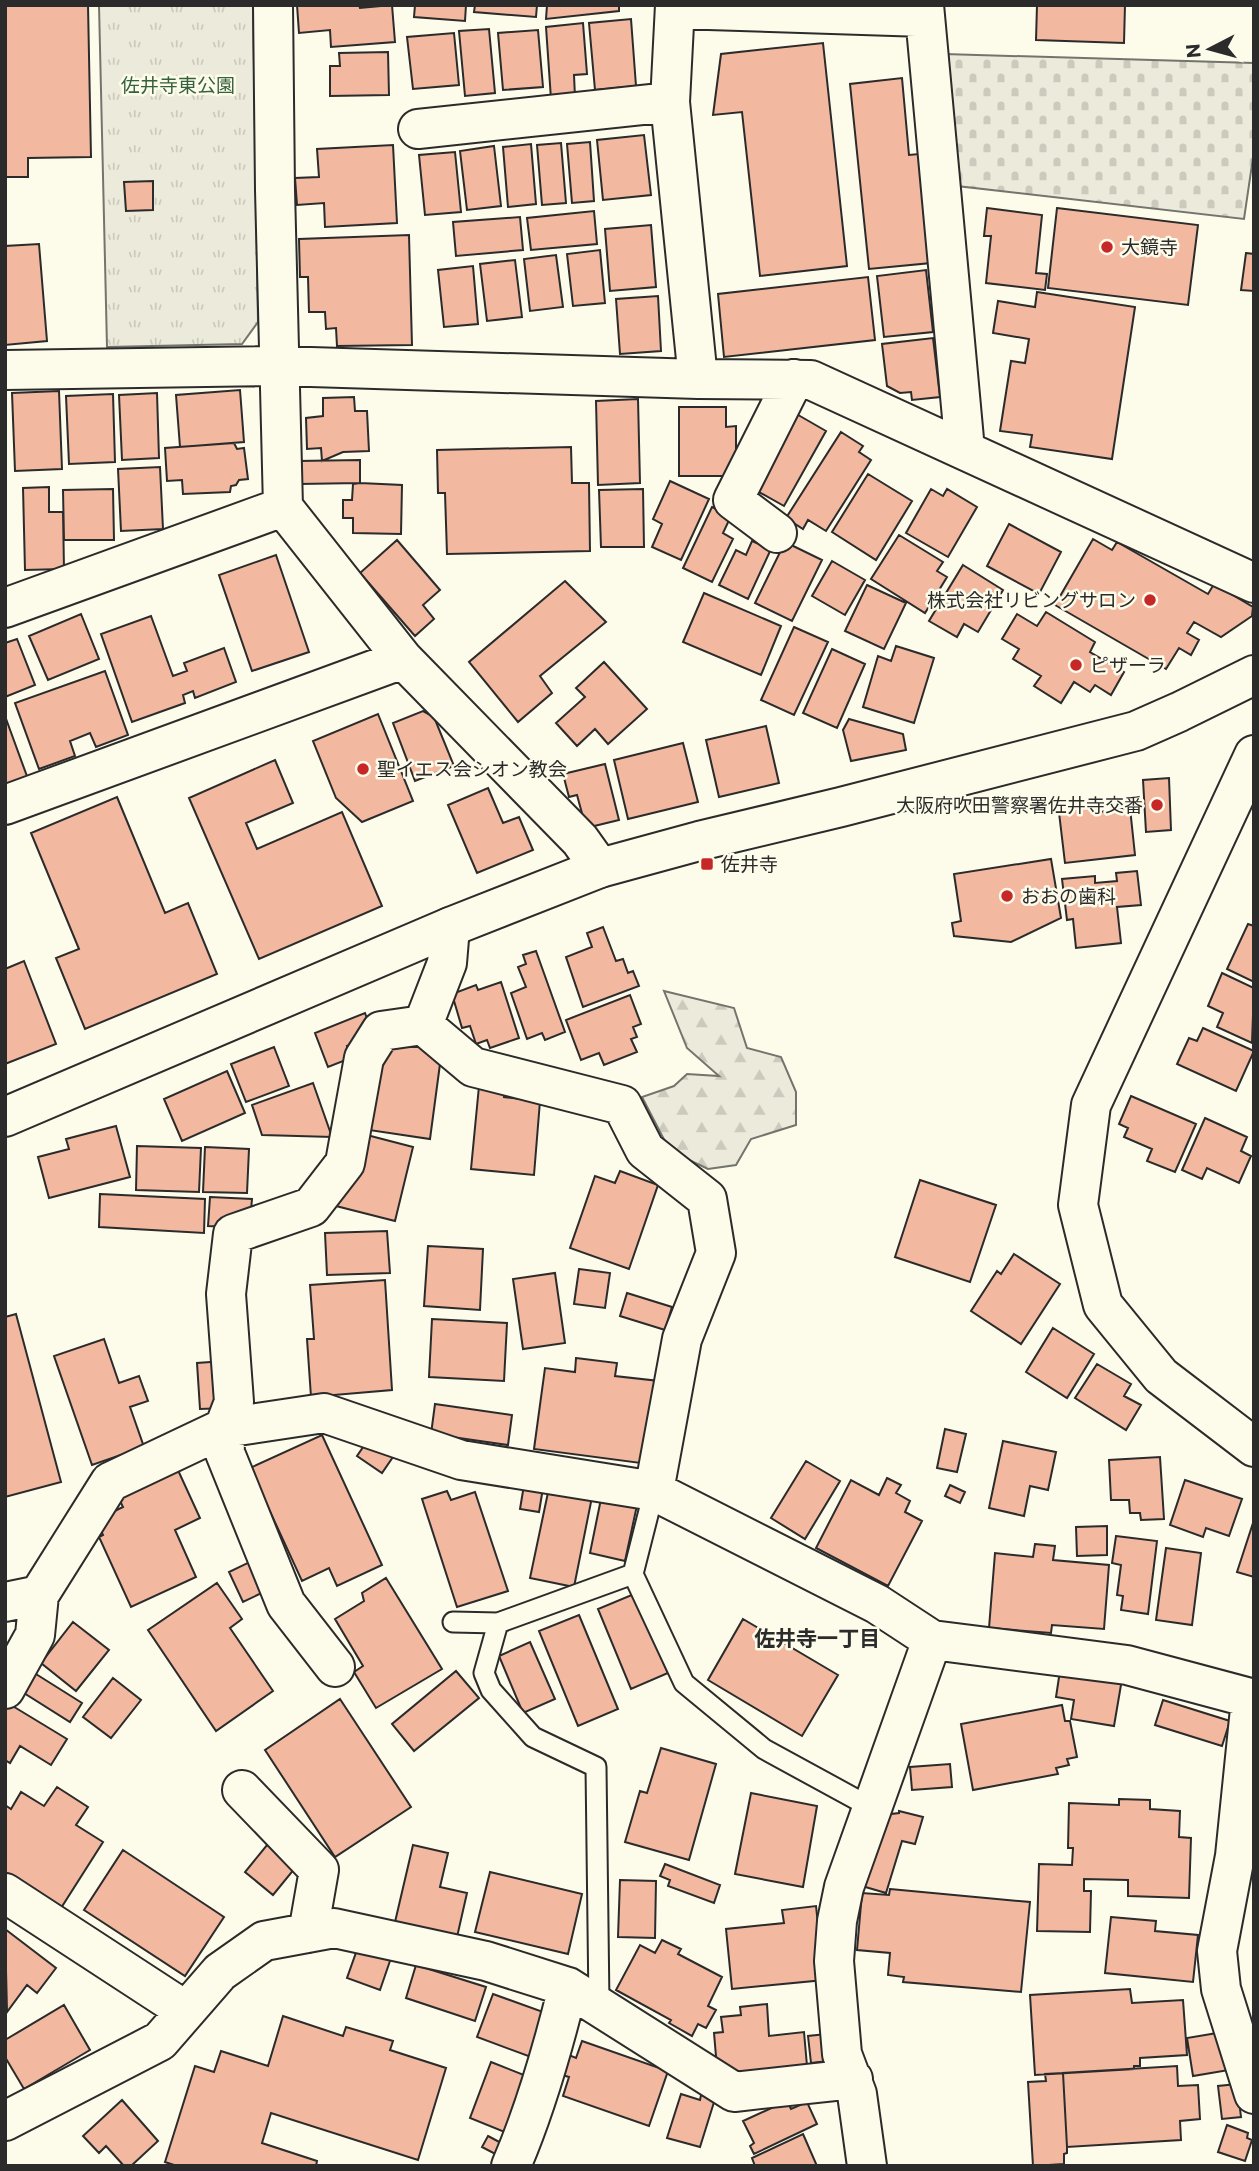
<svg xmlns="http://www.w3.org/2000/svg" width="1259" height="2171" font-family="Commissioner,'Noto Sans JP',sans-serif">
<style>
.forest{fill:url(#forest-firs);stroke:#74746e;stroke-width:2}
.cemetery{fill:url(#cemetery-stones);stroke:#74746e;stroke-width:2}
.park{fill:url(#park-tufts);stroke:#74746e;stroke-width:2}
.building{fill:#f2b8a0;stroke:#2b2b2b;stroke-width:2}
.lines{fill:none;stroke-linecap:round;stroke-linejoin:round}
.lane-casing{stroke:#2b2b2b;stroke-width:23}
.street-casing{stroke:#2b2b2b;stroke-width:42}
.secondary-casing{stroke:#2b2b2b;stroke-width:42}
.lane{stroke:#fdfbea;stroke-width:19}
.street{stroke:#fdfbea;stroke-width:38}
.secondary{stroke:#fdfbea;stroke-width:38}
.poi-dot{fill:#c62828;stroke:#fdfbea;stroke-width:2.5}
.labels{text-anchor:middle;stroke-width:5;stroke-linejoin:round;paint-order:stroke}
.park-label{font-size:19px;fill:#34623c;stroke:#fdfbea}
.poi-label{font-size:19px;fill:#2b2b2b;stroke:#fdfbea;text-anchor:start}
.neighbourhood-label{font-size:21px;font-weight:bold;fill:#2b2b2b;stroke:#fdfbea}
</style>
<defs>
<pattern id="forest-firs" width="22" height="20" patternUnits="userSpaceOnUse" patternTransform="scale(1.75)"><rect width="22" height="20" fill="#ecebdb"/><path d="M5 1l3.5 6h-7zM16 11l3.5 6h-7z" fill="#cbcabc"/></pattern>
<pattern id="cemetery-stones" width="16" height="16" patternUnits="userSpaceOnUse" patternTransform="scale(1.75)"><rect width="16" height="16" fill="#ecebdb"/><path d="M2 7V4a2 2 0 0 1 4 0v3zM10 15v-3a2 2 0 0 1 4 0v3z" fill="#cbcabc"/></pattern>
<pattern id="park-tufts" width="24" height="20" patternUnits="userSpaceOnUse" patternTransform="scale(1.75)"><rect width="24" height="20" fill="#ecebdb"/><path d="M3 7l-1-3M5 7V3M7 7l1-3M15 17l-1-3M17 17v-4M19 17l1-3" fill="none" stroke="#cbcabc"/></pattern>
</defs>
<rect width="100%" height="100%" fill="#fdfbea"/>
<path class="forest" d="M664 991 734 1008 747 1048 781 1057 796 1092V1125L751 1139 736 1165 708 1169 670 1151 642 1097 674 1086 687 1074 719 1076 687 1048Z"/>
<path class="cemetery" d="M944 54 1254 63V151L1244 219 957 186Z"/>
<path class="park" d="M99 5H253L258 322 242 344 107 347Z"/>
<path class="building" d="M5 5H88L91 157 28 158V177H5Z
M297 5H359L360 8 392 5 395 42 331 47 330 30 299 33Z
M415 5H466L465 21 414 17Z
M475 5H537L536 17 474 12Z
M547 5H619V11L546 19Z
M1037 5H1125L1124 43 1036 40Z
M631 19 636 86 595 90 589 23Z
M583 23 587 74 574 75 575 97 551 99 546 27Z
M489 29 495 93 465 96 459 31Z
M538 30 543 87 503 90 498 33Z
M454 33 459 85 413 89 407 37Z
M823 43 847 266 760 276 742 112 713 115 721 54Z
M388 52 389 95 330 96V66H340L339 53Z
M902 78 909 155 919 154 931 263 869 269 850 84Z
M644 135 651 195 603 200 597 140Z
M590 142 594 201 572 203 567 144Z
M561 143 566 203 542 205 537 145Z
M531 144 536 204 508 207 503 147Z
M393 145 397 223 325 227 324 203 297 205 295 178 319 177 317 149Z
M494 146 501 206 467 210 460 151Z
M455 152 461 212 425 215 419 155Z
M153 181V210L126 211 124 182Z
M987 208 1042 215 1036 273 1047 274 1045 290 986 283 991 236H984Z
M1057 208 1198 225 1188 305 1048 288Z
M594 211 597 244 531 250 527 218Z
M520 217 523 250 456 256 453 222Z
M651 225 656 287 610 291 605 229Z
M409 235 412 345 337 346 336 328 326 329 325 312H309L308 277H300L299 239Z
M39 244 47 341 5 345V246Z
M600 250 605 303 573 306 567 254Z
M1246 253 1254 254V291L1241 290Z
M556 255 563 307 530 311 524 259Z
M515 260 522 317 487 321 480 264Z
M473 266 478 324 444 327 438 270Z
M926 270 933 332 884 337 877 276Z
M868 277 875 340 724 357 718 294Z
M1037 292 1135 307 1112 459 1030 447 1032 435 1000 431 1011 361 1025 363 1029 339 993 333 998 301 1035 307Z
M658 296 661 351 620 354 616 299Z
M933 338 940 397 912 400 911 392 900 393 887 386 882 344Z
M240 390 244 442 180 447 176 395Z
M59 391 62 469 15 471 12 393Z
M157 393 159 458 122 460 119 395Z
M113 394 115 462 69 464 66 396Z
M354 397 355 411H367L369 451 343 452 322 461 321 448 307 449 306 418 323 416V398Z
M638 399 640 483 598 485 596 401Z
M679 407H726V427L736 426V476H679Z
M793 412 826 431 784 506 750 487Z
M841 432 863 446 859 452 871 460 826 531 808 520 803 529 786 518Z
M234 443 237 449 244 448 248 479 239 480 236 485 231 486 230 492 183 494 182 480 167 481 165 448Z
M571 447 572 483H589L590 551 447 554 445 493H438L437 450Z
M360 460V483L299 484 298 461Z
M160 467 163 529 121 531 118 469Z
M868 474 912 501 876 560 832 532Z
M670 481 709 499 681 560 652 547 662 524 653 519Z
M360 483 402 485 401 534 353 533V518H343V500H352L353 484Z
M49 487V512H63L64 569 25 570 23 488Z
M113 489 114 540H64L63 490Z
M643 489 644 547H601L599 490Z
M931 489 943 496 947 489 977 507 948 557 906 533Z
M712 507 731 516 723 533 733 539 712 582 683 568Z
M1009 524 1061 552 1039 594 987 566Z
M899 535 943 562 937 571 947 577 925 613 871 579Z
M1093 539 1112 550 1117 542 1208 594 1214 584 1253 607 1252 616 1221 637 1194 622 1187 633 1199 640 1191 655 1179 648 1166 669 1055 605Z
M397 540 440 590 423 605 434 619 415 636 360 573Z
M752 541 771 549 748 599 719 585 736 550 746 555Z
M785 542 822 560 792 621 755 603Z
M276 555 309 652 252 671 219 575Z
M832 561 865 580 845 615 812 596Z
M963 565 1003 590 978 632 964 624 957 637 929 621Z
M565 581 606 622 540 676 552 693 518 722 469 662Z
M867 585 906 603 884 649 845 631Z
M704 593 781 626 761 675 683 642Z
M1046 612 1095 642 1090 652 1124 672 1111 695 1095 685 1090 692 1074 682 1061 703 1034 686 1041 676 1013 659 1019 649 1002 639 1017 614 1037 626Z
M81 614 99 659 48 680 29 636Z
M151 616 173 676 187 671 184 663 224 648 236 682 195 698 193 691 183 695 185 703 132 722 101 634Z
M794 627 828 642 794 715 761 700Z
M17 639 35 685 5 697V643Z
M896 646 934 658 914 723 863 707 878 656 891 661Z
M832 649 865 664 837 728 803 713Z
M604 662 647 709 608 744 595 729 577 746 556 723 585 697 576 688Z
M105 671 128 735 96 747 90 733 70 741 75 756 39 769 15 703Z
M423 711 434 717 454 766 415 781 393 723Z
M378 714 413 801 362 822 336 798 313 741Z
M5 716 28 779 5 787Z
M849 719 903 734 906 750 851 761 843 730Z
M766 726 779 783 719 797 706 740Z
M683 743 698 802 628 819 614 760Z
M275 760 293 803 246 823 257 849 342 812 382 906 259 959 189 798Z
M605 764 619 820 586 828 577 795 569 797 563 774Z
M1169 778 1171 830 1146 832 1143 780Z
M488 788 503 823 519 817 533 850 477 873 448 805Z
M117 797 165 913 188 903 217 974 85 1029 56 958 79 949 31 833Z
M1098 799 1100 812 1130 808 1135 855 1065 863 1058 804Z
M1051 859 1061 918 1011 942 954 936 952 923 961 921 954 874Z
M1137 871 1141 905 1117 907 1121 943 1076 948 1073 919 1067 920 1062 879 1095 876V883L1117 881 1116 873Z
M1248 924 1254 926V982L1227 969Z
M603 927 616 961 623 959 628 973 633 971 639 986 583 1007 566 957 592 947 587 933Z
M536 951 565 1032 545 1040 542 1033 527 1039 511 993 526 987 518 967 526 964 523 955Z
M24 961 56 1044 5 1064V969Z
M1222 973 1254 988 1252 1043 1217 1027 1223 1013 1208 1006Z
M501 982 519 1038 490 1048 487 1040 476 1044 470 1026 462 1028 452 994 476 985 478 990Z
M630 995 641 1024 633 1027 637 1037 631 1039 637 1052 604 1065 599 1053 581 1060 566 1020Z
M365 1013 371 1030 355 1036 357 1043 347 1046 351 1058 328 1067 315 1033Z
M1203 1028 1254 1051 1236 1091 1177 1064 1189 1038 1197 1041Z
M381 1040 442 1049 430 1139 369 1130Z
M274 1047 289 1086 246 1102 231 1064Z
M227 1071 245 1113 182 1141 164 1099Z
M313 1083 332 1137 262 1135 252 1105Z
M479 1086 504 1088V1097L540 1101 534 1175 471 1169Z
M1131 1096 1196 1124 1175 1172 1147 1161 1152 1149 1124 1137 1128 1128 1119 1124Z
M1205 1118 1247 1137 1241 1151 1251 1156 1239 1183 1207 1168 1202 1179 1182 1170Z
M116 1126 130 1177 49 1198 38 1157 69 1149 66 1139Z
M363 1134 413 1147 395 1221 336 1206Z
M137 1146 201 1148 199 1192 136 1190Z
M205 1147 249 1149 247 1193 203 1192Z
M620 1171 658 1185 629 1269 570 1248 595 1176 615 1183Z
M920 1180 996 1205 970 1282 895 1257Z
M100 1194 205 1199 204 1233 99 1227Z
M210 1197 252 1199 251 1210 227 1227 208 1226Z
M387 1231 390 1273 327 1275 325 1233Z
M428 1246 483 1249 480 1310 424 1306Z
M1014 1254 1060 1284 1021 1344 971 1311 997 1271 1001 1274Z
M579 1269 610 1273 605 1308 574 1304Z
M555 1273 565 1343 523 1349 513 1279Z
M385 1280 392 1390 311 1397 307 1339H314L310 1285Z
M627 1293 672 1307 665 1330 620 1316Z
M16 1314 61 1482 5 1497V1317Z
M432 1319 507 1323 504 1381 429 1377Z
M1053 1328 1094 1354 1067 1398 1026 1372Z
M104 1339 119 1383 139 1376 148 1401 130 1407 144 1447 92 1465 54 1356Z
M576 1358 617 1363 615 1376 659 1381 648 1464 534 1449 545 1368 575 1372Z
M224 1361 227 1408 200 1409 197 1363Z
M1097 1364 1131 1384 1124 1396 1141 1405 1126 1430 1075 1398Z
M435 1404 512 1415 508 1445 431 1434Z
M945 1429 966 1434 957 1472 937 1468Z
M322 1435 382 1565 337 1586 329 1568 302 1581 250 1468Z
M370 1437 395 1454 382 1473 357 1456Z
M1003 1441 1056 1452 1048 1490 1030 1486 1024 1516 989 1508Z
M1160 1457 1164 1519 1141 1520 1140 1513H1130L1129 1500H1111L1109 1460Z
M806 1461 840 1481 805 1539 771 1518Z
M177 1468 200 1518 175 1530 196 1577 131 1607 99 1537 103 1535 96 1520 123 1507 117 1495Z
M887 1478 901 1485 896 1493 910 1501 905 1512 922 1521 888 1586 816 1548 851 1480 879 1495Z
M525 1479 544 1482 539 1512 520 1509Z
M1185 1480 1242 1499 1229 1536 1206 1528 1203 1537 1170 1525Z
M550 1483 593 1492 574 1587 530 1578Z
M950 1485 965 1492 960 1503 945 1496Z
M603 1489 639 1496 625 1561 590 1553Z
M447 1491 451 1500 475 1492 508 1591 457 1607 422 1499Z
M1253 1523H1254V1577L1237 1572Z
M1107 1526V1555L1077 1556 1076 1527Z
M1116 1536 1157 1541 1148 1614 1121 1610 1123 1596 1117 1595 1121 1565 1112 1563Z
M1035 1544 1055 1546 1053 1560 1109 1565 1104 1629 1052 1625 1051 1633 989 1628 995 1553 1033 1557Z
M1166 1548 1201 1553 1192 1625 1156 1620Z
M256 1559 270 1589 243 1602 229 1572Z
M386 1578 442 1669 376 1708 354 1672 363 1666 335 1619 364 1601 362 1593Z
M217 1583 242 1619 230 1628 273 1691 216 1731 148 1630Z
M634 1594 668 1673 631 1689 598 1609Z
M579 1615 618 1709 578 1726 539 1631Z
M743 1619 838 1675 802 1736 708 1680Z
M73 1622 109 1650 76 1691 41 1663Z
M530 1642 555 1699 523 1713 499 1656Z
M1061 1664 1123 1673 1114 1726 1071 1719 1074 1700 1056 1697Z
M28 1669 82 1703 70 1722 16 1688Z
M456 1671 479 1698 414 1751 392 1724Z
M113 1678 141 1700 111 1738 83 1717Z
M340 1699 411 1807 335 1857 265 1750Z
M1163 1700 1230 1721 1222 1746 1155 1725Z
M6 1702 67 1739 51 1765 20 1746 10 1763 5 1760Z
M1062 1705 1065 1721H1070L1077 1757 1067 1759 1069 1765 1056 1768 1058 1774 973 1790 961 1724Z
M661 1748 716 1764 689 1860 625 1842 640 1791 647 1793Z
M950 1764 952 1787 912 1790 910 1767Z
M57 1787 88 1807 76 1825 103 1842 61 1908 5 1872V1805L11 1809 21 1792 44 1806Z
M751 1793 817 1806 803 1887 735 1874Z
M1119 1799 1150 1800V1809L1180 1811 1179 1837 1191 1838 1189 1898 1128 1896V1880L1084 1879V1891H1091L1090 1932 1037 1931 1039 1864 1072 1865 1073 1848H1068L1069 1803 1119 1805Z
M899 1811 923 1817 915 1844 902 1841 886 1893 855 1884 874 1816 899 1813Z
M272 1839 300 1862 273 1895 245 1872Z
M413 1845 448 1853 440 1887 467 1893 457 1937 395 1922Z
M123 1850 224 1917 185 1976 84 1910Z
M665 1864 720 1885 714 1903 668 1886 670 1880 660 1876Z
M490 1872 582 1894 568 1954 475 1932Z
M620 1880 656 1881 655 1938 618 1937Z
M890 1889 1030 1902 1021 1992 903 1982 904 1977 888 1975 890 1953 857 1950 862 1893 889 1895Z
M816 1906 824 1980 732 1989 726 1929 784 1923 782 1910Z
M1111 1917 1156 1921 1155 1931 1198 1935 1193 1982 1105 1973Z
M5 1929 56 1968 37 1993 27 1985 7 2012Z
M662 1940 681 1949 678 1954 722 1977 708 2006 716 2010 706 2028 698 2024 692 2036 669 2023 671 2020 616 1990 640 1945 655 1953Z
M358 1947 391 1958 380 1990 347 1978Z
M416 1965 486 1987 475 2021 406 1998Z
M1130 1989 1132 2003 1183 2000 1187 2055 1140 2058V2066H1134V2069L1035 2075 1030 1995Z
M493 1994 546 2013 531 2057 477 2037Z
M767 2004 769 2036 804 2032 807 2066 730 2074 717 2068 714 2033 723 2032 721 2017 741 2015 740 2007Z
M64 2005 90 2050 24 2089 5 2057V2040Z
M283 2016 343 2036 346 2027 393 2041 390 2050 446 2068 418 2160 271 2113 262 2143 317 2161 316 2166H177L165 2162 195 2066 214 2072 221 2051 268 2066Z
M1223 2032 1229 2070 1193 2076 1187 2038Z
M826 2034 828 2061 811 2063 808 2036Z
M582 2041 668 2071 649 2126 563 2096 569 2077 562 2075 569 2055 576 2058Z
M491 2062 529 2077 507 2133 470 2118Z
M1177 2066 1178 2086 1198 2085 1200 2119 1180 2121 1181 2140 1067 2147 1063 2073Z
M1063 2073 1067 2147V2153L1064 2154V2164L1033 2166 1028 2082 1046 2081 1045 2074Z
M1237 2084 1241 2117 1222 2119 1218 2086Z
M681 2094 700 2100 701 2095 715 2099 700 2147 667 2138Z
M122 2100 158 2141 131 2166H124L106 2146 99 2153 83 2136Z
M787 2101 791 2109 807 2102 817 2124 754 2154 750 2146 754 2143 743 2121Z
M1227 2125 1248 2133 1247 2138 1252 2140 1245 2161 1218 2152Z
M803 2134 817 2166H755L752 2158Z
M488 2136 505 2145 499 2156 482 2147Z"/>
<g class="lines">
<defs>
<path id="lane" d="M633 1574 684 1683 764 1749 872 1808
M453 1622 498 1623
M599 2005 596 1767 533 1737 491 1690 484 1673 498 1623 633 1574 654 1491"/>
<path id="street" d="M273 5 275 190 283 507 403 659 580 840 600 868
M675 5 670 102 698 379
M924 5 965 450
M676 9 924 17
M418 129 670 102
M5 370 279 366 698 379 811 380 1254 583
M777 533 733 500 794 379
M5 608 283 507
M5 805 403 659
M423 1025 447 963 450 927
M5 1602 39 1595 110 1482 224 1428 324 1413 461 1460 654 1491 877 1604 932 1640 1127 1665 1254 1699
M335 1667 286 1604 225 1453 224 1428 234 1402 226 1294 233 1234 311 1207 345 1163 364 1058 381 1031 423 1025 473 1067 622 1105 645 1150 707 1199 716 1253 682 1339 654 1491
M5 1689 35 1635 39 1595
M1251 1699 1235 1856 1217 1951 1221 1989 1254 2094
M242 1790 319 1870 308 1933
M5 1893 186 2011
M5 2121 160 2041 220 1972 264 1941 334 1928 486 1961 568 1987 734 2092 853 2079
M511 2166C536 2108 553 2048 568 1987
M867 2166 857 2094 842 2054 834 1961 837 1921 844 1887 932 1640"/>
<path id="secondary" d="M1254 755 1091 1105 1078 1205 1103 1305 1161 1376 1254 1447
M5 1117 450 927 600 868 699 841 841 807 1136 731 1179 712 1254 675"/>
</defs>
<use href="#lane" class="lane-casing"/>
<use href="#street" class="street-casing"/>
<use href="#secondary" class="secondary-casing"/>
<use href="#lane" class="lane"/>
<use href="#street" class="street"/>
<use href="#secondary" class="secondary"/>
</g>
<g class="poi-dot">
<circle cx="1107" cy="247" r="7"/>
<circle cx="1150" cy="600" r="7"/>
<circle cx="1076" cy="665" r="7"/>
<circle cx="363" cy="769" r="7"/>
<circle cx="1157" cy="805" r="7"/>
<rect x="700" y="857" width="14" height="14" rx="3.5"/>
<circle cx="1007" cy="896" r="7"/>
</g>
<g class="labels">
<g class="park-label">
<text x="178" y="92">佐井寺東公園</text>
</g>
<g class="poi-label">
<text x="1121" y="254">大鏡寺</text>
<text x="1136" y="607" text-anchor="end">株式会社リビングサロン</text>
<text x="1090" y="672">ピザーラ</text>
<text x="377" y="776">聖イエス会シオン教会</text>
<text x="1143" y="812" text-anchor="end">大阪府吹田警察署佐井寺交番</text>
<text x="721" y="871">佐井寺</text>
<text x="1021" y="903">おおの歯科</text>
</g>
<g class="neighbourhood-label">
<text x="817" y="1646">佐井寺一丁目</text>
</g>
</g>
<rect width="1259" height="2171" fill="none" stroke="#2b2b2b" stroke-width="14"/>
<g transform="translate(1210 49) rotate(264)" stroke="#fdfbea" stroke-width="5" paint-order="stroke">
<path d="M0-5L12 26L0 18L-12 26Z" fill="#2b2b2b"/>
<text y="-10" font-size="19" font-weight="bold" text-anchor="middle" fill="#2b2b2b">N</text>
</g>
</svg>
